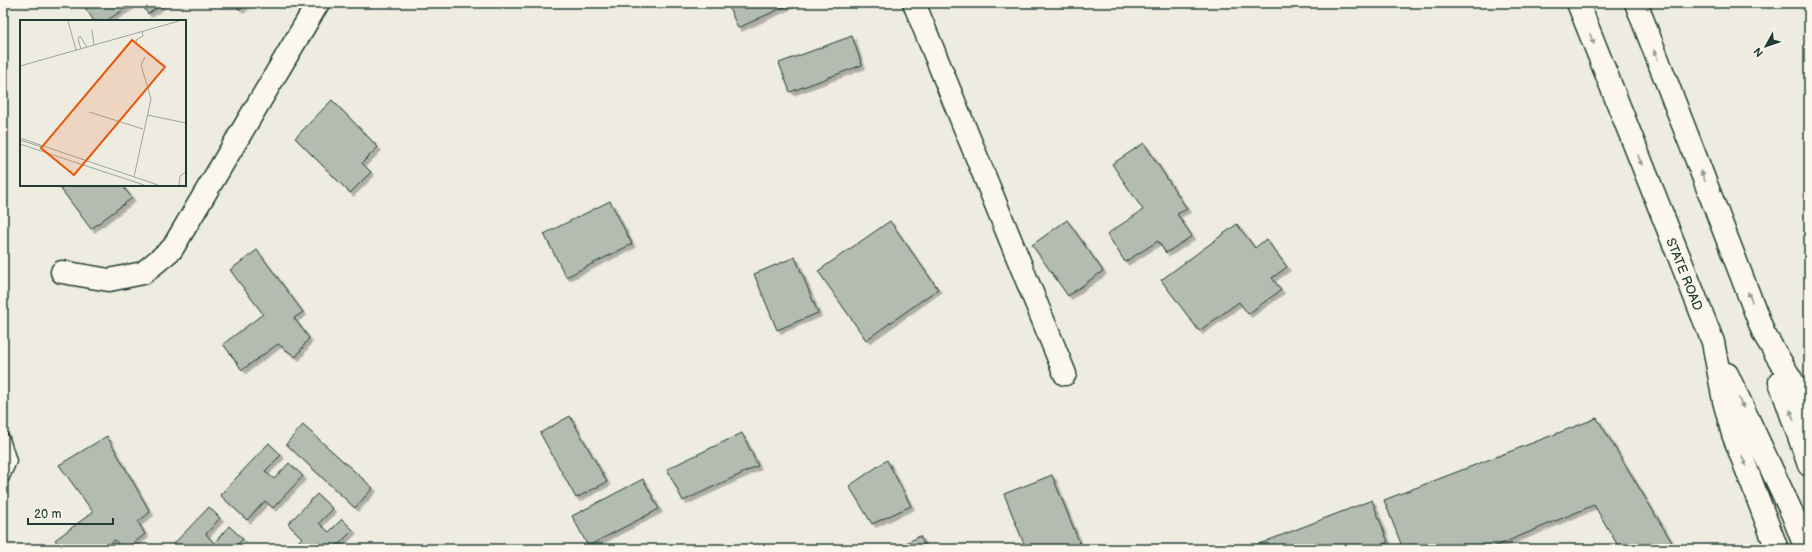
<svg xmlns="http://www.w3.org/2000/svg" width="1812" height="552" font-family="'Balsamiq Sans',sans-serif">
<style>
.building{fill:#b4bbb0;stroke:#1f3d34;filter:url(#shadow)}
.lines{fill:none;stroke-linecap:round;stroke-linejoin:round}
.lane-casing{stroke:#1f3d34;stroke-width:15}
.street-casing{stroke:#1f3d34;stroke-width:25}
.primary-casing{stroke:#1f3d34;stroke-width:25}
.lane{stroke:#fbf7ec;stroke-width:12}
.street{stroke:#fbf7ec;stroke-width:22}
.primary{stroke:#fbf7ec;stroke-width:22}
.oneway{fill:#8d9a90}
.labels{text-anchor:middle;stroke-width:3.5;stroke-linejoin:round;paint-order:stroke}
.street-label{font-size:13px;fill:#1f3d34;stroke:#fbf7ec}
.inset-road{fill:none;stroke:#9ba69c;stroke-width:1}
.view{fill:#e8590c;fill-opacity:0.15;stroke:#e8590c;stroke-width:2}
.inset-edge{fill:none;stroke:#1f3d34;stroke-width:2}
</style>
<defs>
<filter id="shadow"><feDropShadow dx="3.5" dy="3.5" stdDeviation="0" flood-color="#0004"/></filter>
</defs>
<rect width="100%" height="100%" fill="#eeece1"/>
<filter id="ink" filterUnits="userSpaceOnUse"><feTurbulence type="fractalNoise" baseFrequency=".025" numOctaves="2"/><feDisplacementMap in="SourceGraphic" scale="8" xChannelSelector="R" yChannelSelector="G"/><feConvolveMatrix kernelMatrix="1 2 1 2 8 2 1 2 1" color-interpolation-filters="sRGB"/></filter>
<g filter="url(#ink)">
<path class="building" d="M82 3H134L106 21H94Z
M141 3H164L148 14Z
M234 3H248L240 10Z
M727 3H793L738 28Z
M852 36 862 65 790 92 779 63Z
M332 100 378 147 362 163 371 172 350 193 295 138Z
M1144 143 1187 209 1177 214 1192 236 1166 253 1158 241 1125 262 1107 234 1143 210 1112 164Z
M58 185H122L132 198 91 229Z
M610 201 632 244 566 277 544 234Z
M1067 220 1103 271 1068 296 1032 245Z
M890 221 938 289 866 340 818 271Z
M1237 224 1255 248 1266 239 1287 267 1272 278 1281 290 1248 314 1239 302 1199 331 1161 280Z
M257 250 303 312 294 318 309 338 296 357 278 344 242 370 223 344 263 314 230 270Z
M795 257 818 313 777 330 754 274Z
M570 416 607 482 576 498 540 433Z
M1597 418 1676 549H1620L1594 505 1489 549H1403L1384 500Z
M303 425 373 488 355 508 286 444Z
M742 433 758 466 683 501 667 469Z
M107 436 150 512 138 522 145 534 126 549H122L115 540 102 549H62L55 540 93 512 59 465Z
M269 443 281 455 265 471 274 479 289 463 303 476 273 508 265 501 247 520 220 495Z
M887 460 911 506 872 524 849 486Z
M1052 475 1082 549H1026L1004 494Z
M643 479 659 509 588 546 572 516Z
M317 494 333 509 319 523 329 532 342 519 353 530 334 549H290L302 538 288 524Z
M1372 500 1388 542 1372 549H1246Z
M209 507 220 518 206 534 214 543 229 526 243 539 233 549H169Z
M920 536 927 549H894Z"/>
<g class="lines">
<defs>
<path id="lane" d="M3 439 10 461 3 477"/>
<path id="street" d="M914 3 1065 374
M62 272 109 280 143 273 172 249 318 3"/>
<path id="primary" d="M1578 3 1713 342 1724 401 1733 434 1777 549
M1636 3 1764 334 1791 379 1809 413
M1727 374 1792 513 1806 549
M1780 382 1809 465"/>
</defs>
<use href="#lane" class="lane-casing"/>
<use href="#street" class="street-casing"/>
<use href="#primary" class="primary-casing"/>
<use href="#lane" class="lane"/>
<use href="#street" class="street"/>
<use href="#primary" class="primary"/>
</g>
<defs><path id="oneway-solid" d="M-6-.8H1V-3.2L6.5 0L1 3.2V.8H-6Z"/></defs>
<g class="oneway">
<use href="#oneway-solid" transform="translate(1592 39) rotate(68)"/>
<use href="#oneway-solid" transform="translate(1656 55) rotate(-111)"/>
<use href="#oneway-solid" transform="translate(1640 160) rotate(68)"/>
<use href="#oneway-solid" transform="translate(1703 176) rotate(-111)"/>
<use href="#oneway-solid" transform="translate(1750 297) rotate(-111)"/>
<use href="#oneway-solid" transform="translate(1741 403) rotate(65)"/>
<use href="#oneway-solid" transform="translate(1792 415) rotate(-109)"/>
<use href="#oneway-solid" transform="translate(1744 461) rotate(69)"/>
</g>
</g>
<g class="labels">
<g class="street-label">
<text transform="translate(1685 274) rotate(68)" y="5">STATE ROAD</text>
</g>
</g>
<g transform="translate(20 20)">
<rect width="166" height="166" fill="#eeece1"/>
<path class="inset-road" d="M48 1 56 30M72 10 74 25M120 25H117L116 20 123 16 122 11M61 29 58 19 60 16 67 27M0 46 159 1M69 92 123 109M127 95 166 103M0 118 138 165M0 120 22 127M0 124 124 165M114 157 131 79 121 45 125 37M159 165 160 156 166 152"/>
<path class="view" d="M112 20 145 47 54 155 21 128Z"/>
<rect width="166" height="166" class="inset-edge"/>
</g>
<rect width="1812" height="552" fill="none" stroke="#fbf7ec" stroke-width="16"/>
<rect x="8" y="8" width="1796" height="536" fill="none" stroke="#1f3d34" stroke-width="1.5" filter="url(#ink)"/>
<g transform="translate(1766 46) rotate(230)" stroke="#fbf7ec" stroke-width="3" paint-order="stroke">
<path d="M0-3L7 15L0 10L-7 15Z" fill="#1f3d34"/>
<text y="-6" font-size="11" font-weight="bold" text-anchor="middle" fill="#1f3d34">N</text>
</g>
<path d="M28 518v6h85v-6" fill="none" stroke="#1f3d34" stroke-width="2"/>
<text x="34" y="518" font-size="12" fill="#1f3d34" stroke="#fbf7ec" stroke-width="3" paint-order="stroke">20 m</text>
</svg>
